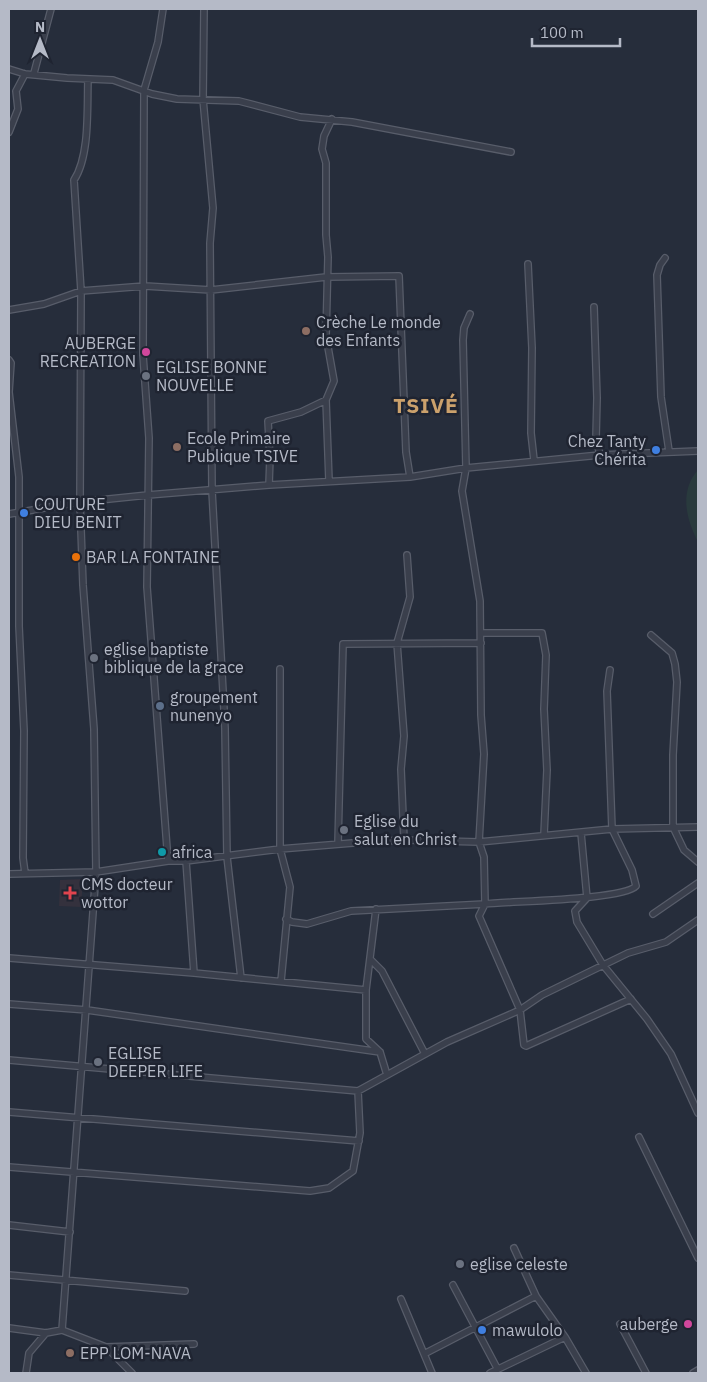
<svg xmlns="http://www.w3.org/2000/svg" width="707" height="1382" font-family="'IBM Plex Sans',sans-serif">
<style>
.medical{fill:#34313d}
.green{fill:#293a3d}
.lines{fill:none;stroke-linecap:round;stroke-linejoin:round}
.minor-casing{stroke:#585d6a;stroke-width:8}
.minor{stroke:#3a3f4c;stroke-width:5.5}
.education-dot{fill:#8d6e63;stroke:#1f2431;stroke-width:2}
.hotel-dot{fill:#d1479c;stroke:#1f2431;stroke-width:2}
.worship-dot{fill:#6b7280;stroke:#1f2431;stroke-width:2}
.shop-dot{fill:#3f7fe0;stroke:#1f2431;stroke-width:2}
.food-dot{fill:#e8710a;stroke:#1f2431;stroke-width:2}
.service-dot{fill:#5c6f8a;stroke:#1f2431;stroke-width:2}
.culture-dot{fill:#0f9aa8;stroke:#1f2431;stroke-width:2}
.health-dot{fill:#e0444e;stroke:#1f2431;stroke-width:2}
.labels{text-anchor:middle;stroke-width:5;stroke-linejoin:round;paint-order:stroke}
.poi-label{font-size:16px;fill:#b5bac7;stroke:#1f2431;text-anchor:start}
.district-label{font-size:21px;font-weight:bold;letter-spacing:1px;fill:#cba16c;stroke:#1f2431}
</style>
<rect width="100%" height="100%" fill="#262d3b"/>
<path class="medical" d="M83 879 81 907 59 906 60 880Z"/>
<path class="green" d="M698 470V542C686 519 679 491 698 470Z"/>
<g class="lines">
<defs>
<path id="minor" d="M163 9 158 42 144 90 143 355 149 438 147 587 168 861
M204 9 203 99 213 208 210 243 212 491 225 728 227 857 241 978
M9 69 25 74 67 78 113 80 152 94 177 99 239 101 300 117 352 122 511 152
M34 73 51 9
M9 132 18 109 16 91 25 74
M665 258 660 265 657 275 661 397 669 451
M528 264 532 348 531 433 534 460
M594 307 597 398 596 438 600 455
M9 310 44 304 81 291 145 286 211 290 326 277 399 276 406 452 410 477
M9 360 11 363 9 392 19 477V626L24 731 23 858 25 873
M329 481 326 400 334 381 326 336 328 257 326 235V163L322 149 324 136 332 119
M269 485 270 457 268 421 301 412 326 400
M9 514 80 502 148 495 269 485 410 477 466 468 600 455 698 451
M481 633H542L546 655 544 709 547 770 544 835
M651 635 672 653 675 664 677 682 673 755V827L684 850 698 862
M280 669V849L290 887 281 981
M610 670 607 691 612 829 632 870 636 886C623 900 511 901 485 904L479 916 520 1010 524 1045 526 1046 631 999
M581 833 587 898
M404 840 401 769 404 736 397 643 410 597 407 555
M338 844 343 644 481 643
M186 861 194 973
M9 874 96 872 168 861H186L280 849 365 842 404 840 479 842 612 829 698 827
M587 898 575 911 577 922 603 965 647 1019 671 1054 698 1113
M376 909 366 990V1039L380 1052 387 1075
M653 914 698 883
M286 919 292 922 307 924 351 911 485 904 484 857 479 842 484 754 481 715 480 601 462 491 466 468 463 340 464 328 470 314
M9 958 194 973 366 990
M370 959 382 971 425 1054
M9 1004 87 1010 380 1052
M9 1060 358 1091 447 1042 520 1010 542 995 628 953 666 942 698 920
M9 1112 359 1141
M639 1137 698 1258
M9 1167 310 1191 329 1188 353 1171 360 1133 358 1091
M9 1225 70 1232
M514 1248 536 1296
M9 1275 185 1291
M453 1285 497 1368
M401 1299 432 1373
M620 1324 646 1373
M9 1328 46 1333 62 1330 106 1347 132 1373
M62 1330 96 872 94 729 83 585 80 502 81 291 74 180C90 156 87 108 88 79
M106 1347 194 1344
M424 1354 536 1296 565 1337 586 1373
M26 1373 29 1353 46 1333
M490 1373 565 1337
M693 1373 698 1370"/>
</defs>
<use href="#minor" class="minor-casing"/>
<use href="#minor" class="minor"/>
</g>
<g class="education-dot">
<circle cx="306" cy="331" r="5"/>
<circle cx="177" cy="447" r="5"/>
<circle cx="70" cy="1353" r="5"/>
</g>
<g class="hotel-dot">
<circle cx="146" cy="352" r="5"/>
<circle cx="688" cy="1324" r="5"/>
</g>
<g class="worship-dot">
<circle cx="146" cy="376" r="5"/>
<circle cx="94" cy="658" r="5"/>
<circle cx="344" cy="830" r="5"/>
<circle cx="98" cy="1062" r="5"/>
<circle cx="460" cy="1264" r="5"/>
</g>
<g class="shop-dot">
<circle cx="656" cy="450" r="5"/>
<circle cx="24" cy="513" r="5"/>
<circle cx="482" cy="1330" r="5"/>
</g>
<circle class="food-dot" cx="76" cy="557" r="5"/>
<circle class="service-dot" cx="160" cy="706" r="5"/>
<circle class="culture-dot" cx="162" cy="852" r="5"/>
<path class="health-dot" d="M67.5 885.5h5v5h5v5h-5v5h-5v-5h-5v-5h5z"/>
<g class="labels">
<g class="poi-label">
<text x="316" y="328">Crèche Le monde<tspan x="316" dy="18">des Enfants</tspan></text>
<text x="136" y="349" text-anchor="end">AUBERGE<tspan x="136" dy="18">RECREATION</tspan></text>
<text x="156" y="373">EGLISE BONNE<tspan x="156" dy="18">NOUVELLE</tspan></text>
<text x="187" y="444">Ecole Primaire<tspan x="187" dy="18">Publique TSIVE</tspan></text>
<text x="646" y="447" text-anchor="end">Chez Tanty<tspan x="646" dy="18">Chérita</tspan></text>
<text x="34" y="510">COUTURE<tspan x="34" dy="18">DIEU BENIT</tspan></text>
<text x="86" y="563">BAR LA FONTAINE</text>
<text x="104" y="655">eglise baptiste<tspan x="104" dy="18">biblique de la grace</tspan></text>
<text x="170" y="703">groupement<tspan x="170" dy="18">nunenyo</tspan></text>
<text x="354" y="827">Eglise du<tspan x="354" dy="18">salut en Christ</tspan></text>
<text x="172" y="858">africa</text>
<text x="81" y="890">CMS docteur<tspan x="81" dy="18">wottor</tspan></text>
<text x="108" y="1059">EGLISE<tspan x="108" dy="18">DEEPER LIFE</tspan></text>
<text x="470" y="1270">eglise celeste</text>
<text x="678" y="1330" text-anchor="end">auberge</text>
<text x="492" y="1336">mawulolo</text>
<text x="80" y="1359">EPP LOM-NAVA</text>
</g>
<g class="district-label">
<text x="426" y="413">TSIVÉ</text>
</g>
</g>
<rect width="707" height="1382" fill="none" stroke="#b5bac7" stroke-width="20"/>
<g transform="translate(40 40)" stroke="#1f2431" stroke-width="4" paint-order="stroke">
<path d="M0-4L9 19L0 12L-9 19Z" fill="#b5bac7"/>
<text y="-8" font-size="14" font-weight="bold" text-anchor="middle" fill="#b5bac7">N</text>
</g>
<path d="M532 38v8h88v-8" fill="none" stroke="#b5bac7" stroke-width="2.5"/>
<text x="540" y="38" font-size="15" fill="#b5bac7" stroke="#1f2431" stroke-width="4" paint-order="stroke">100 m</text>
</svg>
